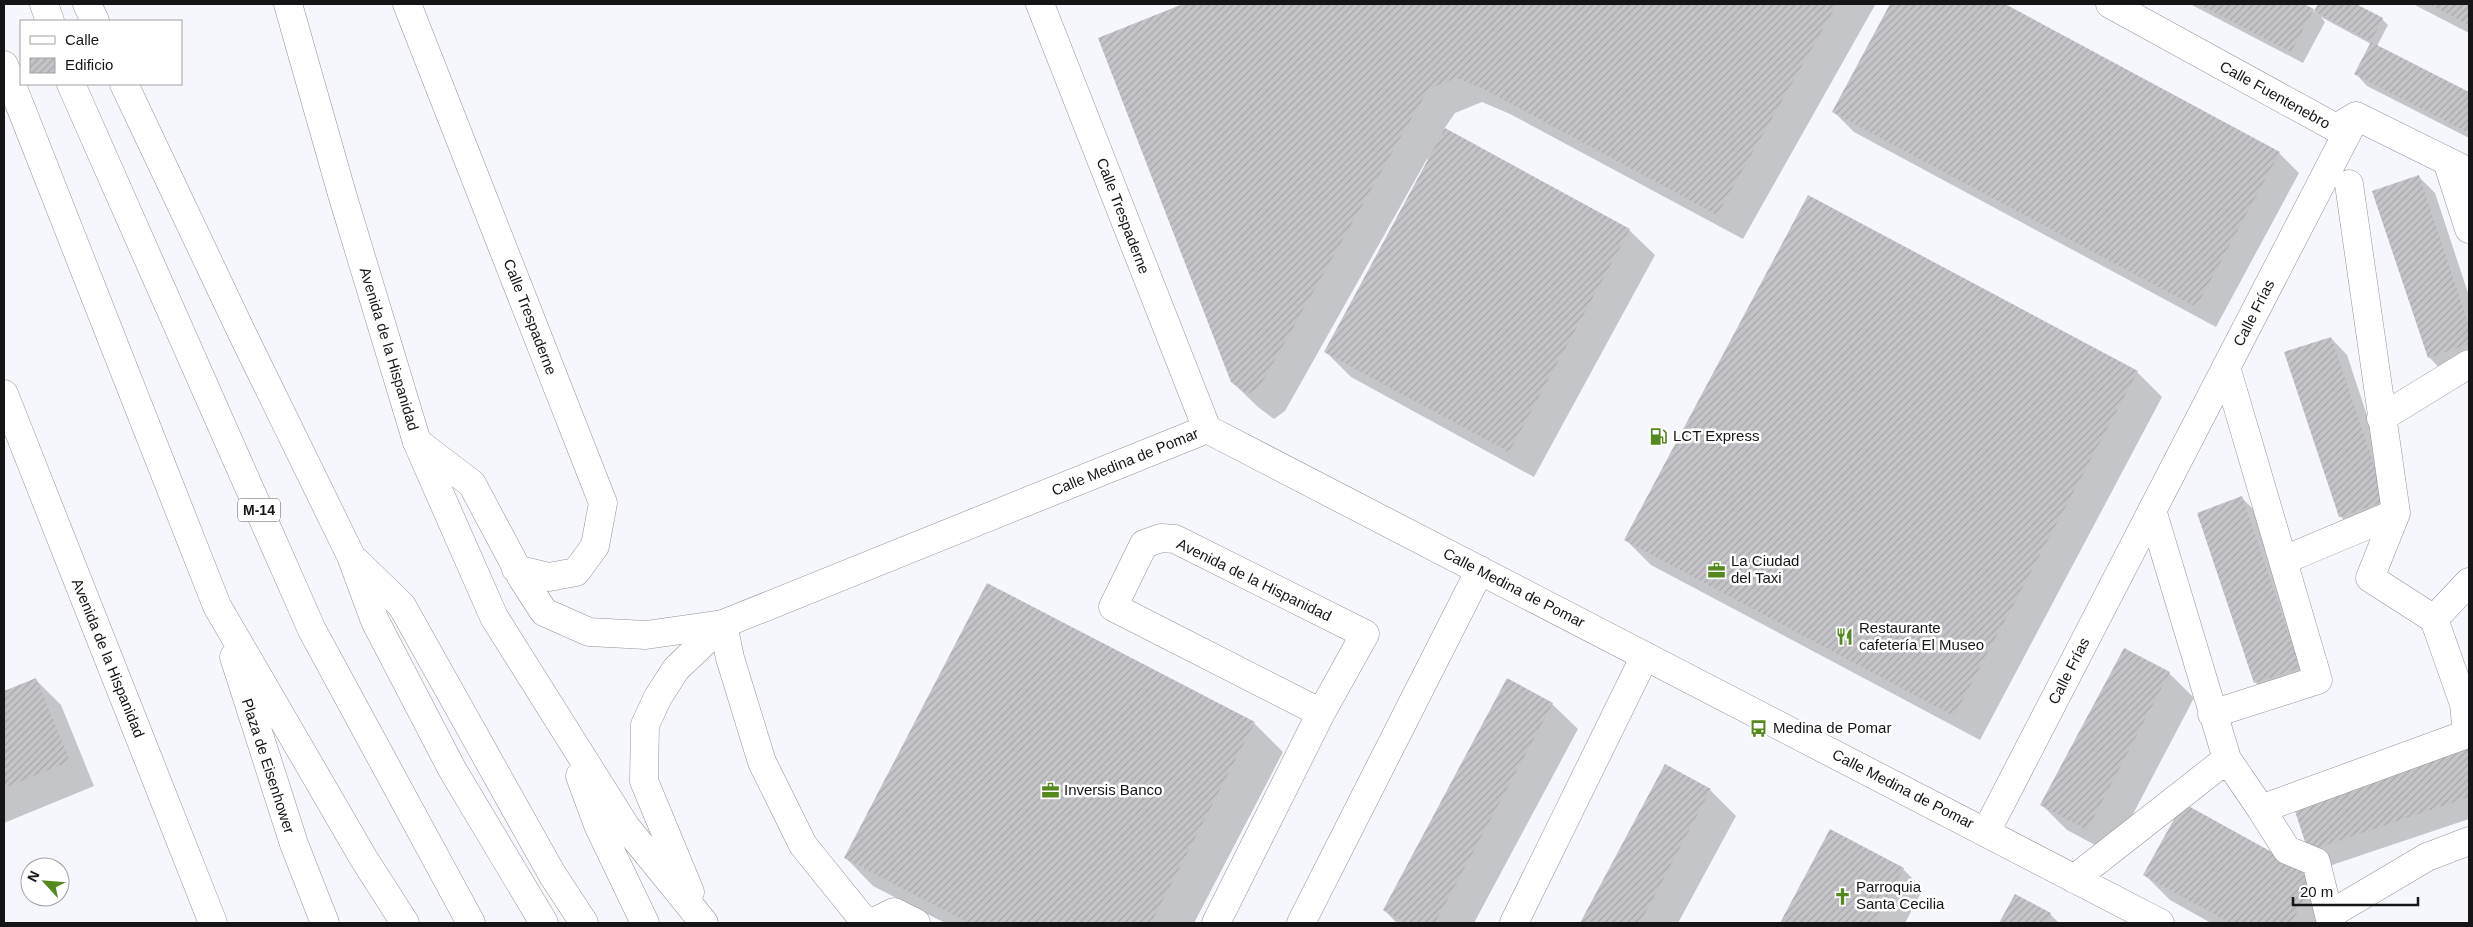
<svg xmlns="http://www.w3.org/2000/svg" width="2473" height="927" font-family="Arial,sans-serif">
<style>
.shadow{fill:#0003}
.building{fill:url(#building-hatch)}
.lines{fill:none;stroke-linecap:round;stroke-linejoin:round}
.minor-casing{stroke:#939499;stroke-width:29}
.highway-casing{stroke:#939499;stroke-width:29}
.minor{stroke:#fff;stroke-width:28}
.highway{stroke:#fff;stroke-width:28}
.labels{text-anchor:middle;stroke-width:5;stroke-linejoin:round;paint-order:stroke}
.shield{fill:#fff;stroke:#5b5b5d;stroke-width:1}
.shield-label{font-size:14px;font-weight:bold;fill:#151517}
.street-label{font-size:15px;fill:#151517;stroke:#fff}
.poi-label{font-size:15px;fill:#151517;stroke:#fff;text-anchor:start}
</style>
<defs>
<pattern id="building-hatch" width="6" height="6" patternUnits="userSpaceOnUse" patternTransform="scale(1.25)"><rect width="6" height="6" fill="#c3c3c8"/><path d="M-1 1l2-2M0 6l6-6M5 7l2-2" fill="none" stroke="#a7a7ab"/></pattern>
</defs>
<rect width="100%" height="100%" fill="#f6f7fc"/>
<path class="shadow" d="M1187 4H1874L1875 5 1743 239 1510 114 1482 102 1455 113 1444 129 1629 230 1655 255 1534 477 1351 377 1325 351 1429 160 1427 159 1285 411 1274 419 1258 407 1232 382 1099 39Z
M1892 4H2003L2279 153 2299 173 2216 327 1854 132 1834 112Z
M2190 4H2301L2315 12 2319 4H2354L2382 19 2388 25 2377 46 2469 93V138L2367 86 2356 74 2371 44 2321 17 2325 22 2303 63Z
M2413 4H2469V33Z
M2419 177 2435 193 2469 296V366L2445 374 2429 357Z
M2331 338 2347 355 2401 518 2356 532 2340 516Z
M2137 372 2162 397 1980 740 1651 565 1626 540Z
M2242 498 2258 514 2315 684 2271 699 2255 682Z
M988 584 1255 724 1283 752 1194 923H945L873 886 845 857Z
M2169 673 2194 698 2112 854 2067 830 2042 805Z
M36 680 61 705 94 786 4 823V692Z
M1552 704 1578 729 1474 923H1397L1384 910Z
M2469 747V819L2326 867 2309 850Z
M1665 766 1710 790 1736 816 1678 923H1581Z
M1830 831 1903 869 1923 889 1905 923H1781Z
M2145 875 2316 878 2330 923H2211L2170 900Z
M2015 896 2050 914 2059 923H2000Z"/>
<path class="building" d="M1183 4H1837L1717 215 1484 89 1456 78 1430 88 1416 110 1260 386 1248 394 1231 382 1098 38Z
M1890 4H2005L2280 152 2196 307 1832 112Z
M2198 4H2304L2314 9 2291 52Z
M2318 4H2356L2383 18 2371 42 2314 11Z
M2429 4H2469V25Z
M2371 42 2469 92V133L2354 74Z
M1445 128 1630 229 1509 452 1324 352Z
M2419 175 2469 326V344L2428 358 2372 191Z
M1808 195 2138 371 1954 716 1624 540Z
M2331 337 2386 501 2339 517 2284 352Z
M2242 496 2300 668 2254 683 2197 513Z
M987 583 1255 722 1151 923H969L844 858Z
M2124 648 2170 672 2087 830 2040 805Z
M36 678 70 761 4 788V691Z
M1507 678 1553 703 1435 923H1406L1383 910Z
M2469 745V797L2308 851 2293 805Z
M1665 764 1711 789 1640 923H1580Z
M2183 803 2317 877 2291 923H2230L2143 875Z
M1830 829 1904 868 1875 923H1780Z
M2015 894 2051 913 2045 923H1999Z"/>
<g class="lines">
<defs>
<path id="minor" d="M288 4 342 194 417 442 472 484 522 578 544 612 589 632 646 635 723 624 1207 429 2160 923
M407 4 603 503 595 546 576 572 549 577 516 569
M1040 4 1207 429
M2110 4 2336 128 2356 116 2469 172
M2447 161 2469 229
M2349 184 2396 513
M4 394 213 923
M2381 418 2469 364
M2152 510 2227 759 2261 809 2467 734 2464 704 2434 619 2469 582
M2396 513 2370 578 2434 619
M2284 560 2396 513
M723 624 730 658 762 762 803 845 866 923
M2212 714 2318 680 2226 367
M2261 809 2287 850 2316 862 2331 923
M1986 832 2356 116
M2074 879 2227 759
M2329 915 2427 857 2469 841
M872 923 894 912 916 923
M1216 923 1321 713 1365 634 1175 539 1161 538 1144 544 1113 607 1321 713
M1301 923 1480 570
M1514 923 1645 656"/>
<path id="highway" d="M44 4 50 21
M87 4 95 21
M4 65 217 606 364 859 405 923
M71 84 312 630 471 923
M124 84 241 331 351 556 375 621 452 769 544 923
M417 442 494 617 626 827 704 923
M357 562 402 606 552 874 584 923
M234 657 294 844 325 923
M580 776 598 825 645 923
M690 892 644 781 645 725 658 697 676 669 723 624"/>
</defs>
<use href="#minor" class="minor-casing"/>
<use href="#highway" class="highway-casing"/>
<use href="#minor" class="minor"/>
<use href="#highway" class="highway"/>
</g>
<defs>
<symbol id="fuel-bare" viewBox="-9 -9 18 18"><path d="M-5.5-6h7V0h2V4h1.3V-2.5L3-4.5l.8-.8L6-3V5H2.5V1h-1V6h-7ZM-4.2-4.7v3.2H.2V-4.7Z" fill="#55881e" stroke="#fff" stroke-width="2.5" paint-order="stroke"/></symbol>
<symbol id="office-bare" viewBox="-9 -9 18 18"><path d="M-6-3h4V-5.5h4V-3h4V5H-6ZM-1-4.5V-3h2v-1.5ZM-6 0V1H6V0Z" fill="#55881e" stroke="#fff" stroke-width="2.5" paint-order="stroke"/></symbol>
<symbol id="restaurant-bare" viewBox="-9 -9 18 18"><path d="M-5-6h1v4h1v-4h1v4h1v-4h1v5L-1.5 .5V6h-2V.5L-5-1ZM5-6V6H3V1.5H1.5Q1.5-4 5-6Z" fill="#55881e" stroke="#fff" stroke-width="2.5" paint-order="stroke"/></symbol>
<symbol id="bus-bare" viewBox="-9 -9 18 18"><path d="M-5-6H5V4H4V6H2V4H-2V6H-4V4H-5ZM-3.5-4V0h7V-4ZM-3.5 1.2v1.5H-2V1.2ZM2 1.2v1.5H3.5V1.2Z" fill="#55881e" stroke="#fff" stroke-width="2.5" paint-order="stroke"/></symbol>
<symbol id="church-bare" viewBox="-9 -9 18 18"><path d="M-1.2-6h2.4v3.5h3.3v2.4h-3.3V6h-2.4V-.1h-3.3v-2.4h3.3Z" fill="#55881e" stroke="#fff" stroke-width="2.5" paint-order="stroke"/></symbol>
</defs>
<g fill-rule="evenodd">
<use href="#fuel-bare" x="1646" y="424" width="25" height="25"/>
<use href="#office-bare" x="1704" y="558" width="25" height="25"/>
<use href="#restaurant-bare" x="1832" y="624" width="25" height="25"/>
<use href="#bus-bare" x="1746" y="716" width="25" height="25"/>
<use href="#office-bare" x="1038" y="778" width="25" height="25"/>
<use href="#church-bare" x="1830" y="884" width="25" height="25"/>
</g>
<g class="labels">
<rect class="shield" x="238" y="498.5" width="42" height="23" rx="4"/>
<g class="shield-label">
<text x="259" y="515">M-14</text>
</g>
<g class="street-label">
<text transform="translate(2275 95) rotate(29)" y="5">Calle Fuentenebro</text>
<text transform="translate(1123 216) rotate(69)" y="5">Calle Trespaderne</text>
<text transform="translate(2254 313) rotate(-63)" y="5">Calle Frías</text>
<text transform="translate(530 317) rotate(69)" y="5">Calle Trespaderne</text>
<text transform="translate(389 349) rotate(73)" y="5">Avenida de la Hispanidad</text>
<text transform="translate(1125 462) rotate(-22)" y="5">Calle Medina de Pomar</text>
<text transform="translate(1254 580) rotate(26)" y="5">Avenida de la Hispanidad</text>
<text transform="translate(1514 588) rotate(27)" y="5">Calle Medina de Pomar</text>
<text transform="translate(108 658) rotate(68)" y="5">Avenida de la Hispanidad</text>
<text transform="translate(2069 671) rotate(-63)" y="5">Calle Frías</text>
<text transform="translate(268 766) rotate(72)" y="5">Plaza de Eisenhower</text>
<text transform="translate(1903 789) rotate(27)" y="5">Calle Medina de Pomar</text>
</g>
<g class="poi-label">
<text x="1673" y="441">LCT Express</text>
<text x="1731" y="566">La Ciudad<tspan x="1731" dy="17">del Taxi</tspan></text>
<text x="1859" y="633">Restaurante<tspan x="1859" dy="17">cafetería El Museo</tspan></text>
<text x="1773" y="733">Medina de Pomar</text>
<text x="1064" y="795">Inversis Banco</text>
<text x="1856" y="892">Parroquia<tspan x="1856" dy="17">Santa Cecilia</tspan></text>
</g>
</g>
<rect width="2473" height="927" fill="none" stroke="#151517" stroke-width="10"/>
<rect x="20" y="20" width="162" height="65" fill="#ffffff" stroke="#a1a1a2"/>
<rect x="30" y="36" width="25" height="8" fill="#ffffff" stroke="#a1a1a2"/>
<text x="65" y="45" font-size="15" fill="#151517">Calle</text>
<rect x="30" y="58" width="25" height="15" fill="url(#building-hatch)" stroke="#a1a1a2"/>
<text x="65" y="70" font-size="15" fill="#151517">Edificio</text>
<g transform="translate(45 882) rotate(296)"><circle r="24" fill="#ffffff" stroke="#a1a1a2"/>
<path d="M0-4L9 19L0 12L-9 19Z" fill="#55881e"/>
<text y="-8" font-size="14" font-weight="bold" text-anchor="middle" fill="#151517">N</text>
</g>
<path d="M2293 897v8h125v-8" fill="none" stroke="#151517" stroke-width="2.5"/>
<text x="2300" y="897" font-size="15" fill="#151517" stroke="#ffffff" stroke-width="4" paint-order="stroke">20 m</text>
</svg>
